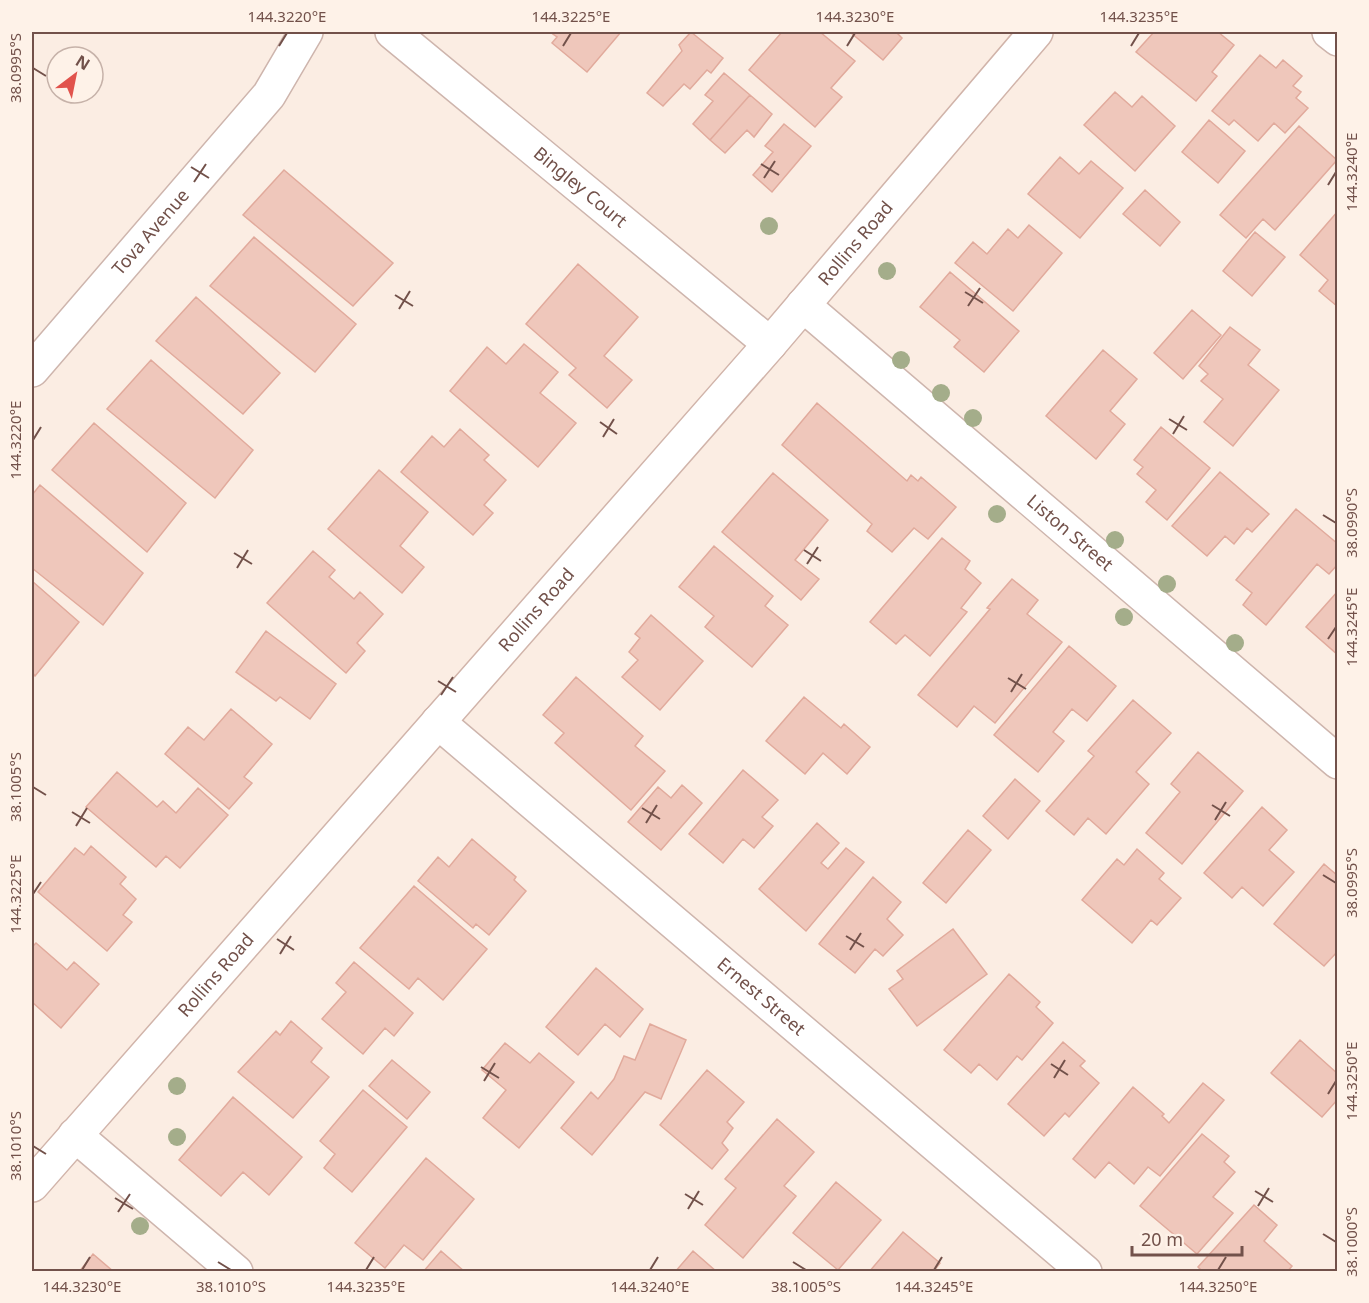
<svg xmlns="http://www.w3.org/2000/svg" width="1369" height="1303" font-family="'Noto Sans',sans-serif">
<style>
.building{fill:#efc7bb;stroke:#e1aa9c;stroke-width:1.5}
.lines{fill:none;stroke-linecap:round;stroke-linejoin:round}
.street-casing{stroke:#ceb5ad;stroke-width:36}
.secondary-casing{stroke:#d1b4aa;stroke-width:36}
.street{stroke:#fff;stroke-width:33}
.secondary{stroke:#fff;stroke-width:33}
.tree{fill:#a4ad8a}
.ticks{fill:none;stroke:#72514a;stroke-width:2}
.labels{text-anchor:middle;stroke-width:4.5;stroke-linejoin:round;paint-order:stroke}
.street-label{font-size:18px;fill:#72514a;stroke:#fef2e8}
.neatline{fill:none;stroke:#72514a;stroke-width:2}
.ticks-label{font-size:15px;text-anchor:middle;fill:#72514a}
</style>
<rect width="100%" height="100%" fill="#fbede3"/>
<path class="building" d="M550 32H621L587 72 552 43 557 37Z
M691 32 723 58 711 73 707 70 690 89 684 84 663 106 647 93 682 51 679 45Z
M782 32H820L855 61 831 88 842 97 815 127 749 70Z
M850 32H896L902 38 883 60Z
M1154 32H1218L1234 45 1212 72 1217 76 1196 101 1136 52Z
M1260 55 1276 68 1283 60 1302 76 1293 86 1301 92 1296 98 1308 108 1285 133 1274 123 1258 141 1234 120 1229 125 1212 111Z
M724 73 750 95 710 140 693 124 713 101 705 95Z
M1115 92 1132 107 1142 96 1175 126 1135 171 1084 125Z
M750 95 772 114 754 137 747 130 725 153 710 140Z
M1209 120 1245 151 1218 183 1182 152Z
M784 124 811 146 772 192 753 175 773 152 765 146Z
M1299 126 1337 160 1275 230 1263 219 1246 238 1220 215Z
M1060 157 1079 174 1091 161 1123 188 1080 238 1028 194Z
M284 170 393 263 353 306 243 215Z
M1145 190 1180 222 1160 246 1123 214Z
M1338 211V307L1319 291 1328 280 1300 255Z
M1029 225 1062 253 1013 311 955 263 973 242 987 254 1008 229 1018 238Z
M1255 232 1285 257 1252 296 1223 271Z
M254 237 356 324 315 372 210 286Z
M578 264 638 317 604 356 632 380 607 408 569 375 576 368 526 324Z
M950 272 1019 331 984 372 954 347 960 340 920 307Z
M196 297 280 373 243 414 156 341Z
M1192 310 1221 335 1183 379 1154 353Z
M1230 327 1260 350 1248 365 1279 390 1233 446 1204 422 1223 399 1201 381 1208 374 1199 366Z
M524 344 558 372 540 393 576 423 538 467 450 391 487 347 506 364Z
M1103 350 1137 379 1110 411 1125 424 1096 459 1046 416Z
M151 360 253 450 215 498 107 409Z
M817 403 907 481 911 475 918 481 921 477 956 507 928 539 914 528 892 552 867 531 872 524 782 445Z
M94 423 186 503 147 552 52 470Z
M1161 427 1210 468 1167 520 1146 502 1156 490 1137 474 1143 467 1134 460Z
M460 429 489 455 484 460 506 480 484 505 493 513 473 535 401 472 432 436 444 447Z
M379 470 428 512 400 546 424 567 402 593 328 529Z
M1220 472 1269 514 1252 532 1247 528 1234 544 1225 536 1207 556 1172 526Z
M773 473 828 520 795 560 819 579 801 600 722 532Z
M40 485 143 573 103 625 32 568V495Z
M1296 509 1338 544V564L1329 574 1317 564 1266 625 1243 605 1252 593 1236 580Z
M942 538 970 561 965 569 981 583 961 608 967 612 930 656 905 635 896 644 870 622Z
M714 546 773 596 765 606 788 625 752 667 705 627 714 616 679 587Z
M313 551 335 570 329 577 354 599 360 592 383 614 357 643 365 651 346 673 267 603Z
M1012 579 1038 600 1027 614 1062 642 995 723 974 706 957 727 918 695 990 609 987 608Z
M32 581 79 622 35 676 32 672Z
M1338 591V655L1306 627Z
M651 615 703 661 660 710 622 677 638 660 629 652 640 638 635 634Z
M266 631 336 684 310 719 280 697 276 701 236 672Z
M1069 646 1116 686 1087 721 1072 709 1053 732 1064 741 1038 772 994 735Z
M576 677 643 736 635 746 665 771 631 810 555 743 564 733 543 715Z
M804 697 841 728 844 724 870 747 847 774 823 753 805 774 766 741Z
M1133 700 1171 733 1136 772 1149 784 1106 834 1088 818 1074 835 1046 811 1094 756 1088 751Z
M231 709 272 744 244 777 252 783 229 809 165 754 188 727 204 740Z
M1198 752 1243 791 1182 864 1146 833 1180 792 1171 784Z
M743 770 778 800 762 817 773 826 754 848 743 839 723 863 689 834Z
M117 772 157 807 163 801 176 813 198 788 228 815 180 868 166 856 156 867 86 807Z
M1015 779 1040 801 1008 839 983 816Z
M682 785 702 803 661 850 628 822 658 787 671 798Z
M1262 807 1287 830 1269 850 1294 872 1263 906 1242 887 1232 898 1204 873Z
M817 823 839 843 821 863 828 869 846 848 864 862 806 931 759 889Z
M968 830 991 850 946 903 923 883Z
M472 839 516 877 514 880 526 891 489 935 476 924 473 928 418 881 438 857 449 867Z
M91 846 126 877 120 884 136 899 123 915 132 922 107 951 38 892 75 848 84 855Z
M1137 849 1164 873 1159 879 1181 898 1157 925 1151 920 1132 943 1082 900 1117 859 1124 865Z
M1324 864 1338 876V951L1324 966 1274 924Z
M873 877 901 902 887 919 903 935 883 956 875 949 855 973 819 944Z
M414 886 487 949 443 1000 418 978 409 989 360 948Z
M953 929 987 974 917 1026 889 989 903 979 897 971Z
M36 943 67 970 74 962 99 984 61 1028 32 1002V947Z
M354 962 413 1013 394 1036 385 1028 363 1054 322 1019 346 992 336 983Z
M596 968 643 1009 620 1037 605 1024 578 1055 546 1027Z
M1009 974 1040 1002 1036 1007 1053 1023 1022 1060 1017 1056 997 1080 979 1064 971 1073 944 1050Z
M291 1021 322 1048 311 1062 329 1077 293 1118 238 1072 276 1031 280 1035Z
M650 1024 686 1040 661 1099 645 1092 592 1155 561 1128 591 1092 598 1099 614 1079 624 1056 635 1060Z
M1300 1040 1338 1074V1099L1322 1117 1271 1073Z
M1063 1042 1085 1061 1080 1066 1099 1083 1069 1117 1065 1113 1044 1136 1008 1104Z
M505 1043 530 1063 539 1053 574 1082 519 1148 483 1118 506 1090 482 1070Z
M392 1060 430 1092 407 1119 369 1086Z
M707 1070 744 1102 727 1122 733 1128 722 1143 728 1150 712 1169 660 1125Z
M1203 1083 1224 1100 1160 1176 1148 1167 1134 1184 1109 1162 1095 1178 1073 1159 1133 1087 1164 1114 1162 1116 1169 1123Z
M363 1090 407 1127 352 1192 324 1168 335 1154 320 1141Z
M233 1097 302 1157 269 1195 243 1172 221 1196 179 1160Z
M777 1119 814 1152 784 1186 796 1196 743 1258 705 1225 736 1188 725 1179Z
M1202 1134 1229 1156 1224 1162 1235 1172 1213 1197 1233 1213 1197 1254 1140 1206Z
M426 1158 474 1199 423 1260 404 1245 385 1268 355 1243Z
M836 1182 881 1220 838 1270 793 1233Z
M1254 1205 1277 1225 1264 1241 1292 1266 1287 1272H1203L1198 1267Z
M903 1232 940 1263 933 1272H869Z
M441 1251 465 1272H423Z
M693 1251 717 1272H675Z
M93 1254 114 1272H79Z"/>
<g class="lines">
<defs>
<g id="street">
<path id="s1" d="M392 32 770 344"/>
<path d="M1329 32 1338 39"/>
<path id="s2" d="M803 305 1338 762"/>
<path id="s3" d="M32 370 269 95 306 32"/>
<path id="s4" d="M438 722 1085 1272"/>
<path d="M75 1135 236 1272"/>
</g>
<g id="secondary">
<path id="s5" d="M32 1185 770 344 1036 32"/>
</g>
</defs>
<use href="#street" class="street-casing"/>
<use href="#secondary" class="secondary-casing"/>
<use href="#street" class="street"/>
<use href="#secondary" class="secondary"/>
</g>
<g class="tree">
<circle cx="769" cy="226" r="9"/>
<circle cx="887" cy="271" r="9"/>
<circle cx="901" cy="360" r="9"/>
<circle cx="941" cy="393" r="9"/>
<circle cx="973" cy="418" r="9"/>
<circle cx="997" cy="514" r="9"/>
<circle cx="1115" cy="540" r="9"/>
<circle cx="1167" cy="584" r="9"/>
<circle cx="1124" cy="617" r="9"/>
<circle cx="1235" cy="643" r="9"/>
<circle cx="177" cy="1086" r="9"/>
<circle cx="177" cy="1137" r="9"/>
<circle cx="140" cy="1226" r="9"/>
</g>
<path class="ticks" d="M279 46 287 33M563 46 571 33M847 46 855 33M1131 46 1139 33M33 68 46 76M761 164 779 175M191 167 209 178M764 178 775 161M194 182 206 164M1328 185 1336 172M965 292 983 303M395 295 413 306M968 306 980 288M399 309 410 291M1169 419 1187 430M600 422 617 434M1173 434 1184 416M603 437 614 419M33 440 41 427M1323 515 1336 523M804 550 821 561M234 553 252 564M807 564 818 547M237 568 248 550M1328 639 1336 627M1008 678 1026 689M438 681 456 692M1011 692 1022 674M441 695 453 677M33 787 46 795M1212 805 1230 816M642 808 660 819M72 812 90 823M1215 820 1226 802M646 823 657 805M76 826 87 808M1323 875 1336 883M33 894 41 882M846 936 864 947M277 939 294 950M850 950 861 933M280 954 291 936M1051 1064 1068 1075M481 1067 499 1078M1054 1078 1065 1060M484 1081 495 1063M1328 1094 1336 1081M33 1146 46 1154M1255 1191 1273 1202M685 1194 703 1205M115 1198 133 1209M1258 1206 1269 1188M688 1209 699 1191M118 1212 130 1194M1323 1234 1336 1242M218 1262 231 1270M793 1262 806 1270M82 1270 90 1257M366 1270 374 1257M650 1270 658 1257M934 1270 942 1257M1218 1270 1226 1257"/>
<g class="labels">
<g class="street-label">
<text dy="6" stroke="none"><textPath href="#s1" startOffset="244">Bingley Court</textPath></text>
<text dy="6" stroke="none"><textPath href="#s3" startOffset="182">Tova Avenue</textPath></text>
<text dy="6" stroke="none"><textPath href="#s5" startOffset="1251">Rollins Road</textPath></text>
<text dy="6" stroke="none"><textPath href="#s2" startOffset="351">Liston Street</textPath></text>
<text dy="6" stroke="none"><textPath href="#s5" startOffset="765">Rollins Road</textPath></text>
<text dy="6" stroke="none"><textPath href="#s5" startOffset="279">Rollins Road</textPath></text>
<text dy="6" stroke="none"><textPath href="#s4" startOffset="424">Ernest Street</textPath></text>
</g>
</g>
<rect width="1369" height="1303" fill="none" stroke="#fef2e8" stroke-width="66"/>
<g transform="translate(75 75) rotate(32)"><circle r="28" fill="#fef2e8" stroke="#c6b2a9" stroke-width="1.5"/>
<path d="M0-4.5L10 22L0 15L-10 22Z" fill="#e1534c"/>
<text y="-9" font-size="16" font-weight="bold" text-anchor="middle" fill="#72514a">N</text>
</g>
<path d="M1132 1246v9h110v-9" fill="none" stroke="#72514a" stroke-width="3"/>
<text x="1141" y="1246" font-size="18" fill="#72514a" stroke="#fef2e8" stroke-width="4.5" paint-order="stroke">20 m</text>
<rect x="33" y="33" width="1303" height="1237" class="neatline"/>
<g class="ticks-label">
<text x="287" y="22">144.3220°E</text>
<text x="571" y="22">144.3225°E</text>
<text x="855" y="22">144.3230°E</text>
<text x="1139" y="22">144.3235°E</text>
<text transform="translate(16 68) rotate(-90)" y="5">38.0995°S</text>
<text transform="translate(1352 172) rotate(-90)" y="5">144.3240°E</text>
<text transform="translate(16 440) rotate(-90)" y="5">144.3220°E</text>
<text transform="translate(1352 523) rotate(-90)" y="5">38.0990°S</text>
<text transform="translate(1352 627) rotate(-90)" y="5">144.3245°E</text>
<text transform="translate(16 787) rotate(-90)" y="5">38.1005°S</text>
<text transform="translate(1352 883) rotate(-90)" y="5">38.0995°S</text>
<text transform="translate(16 894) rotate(-90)" y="5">144.3225°E</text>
<text transform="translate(1352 1081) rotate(-90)" y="5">144.3250°E</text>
<text transform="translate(16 1146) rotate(-90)" y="5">38.1010°S</text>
<text transform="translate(1352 1242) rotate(-90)" y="5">38.1000°S</text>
<text x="82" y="1292">144.3230°E</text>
<text x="231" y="1292">38.1010°S</text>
<text x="366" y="1292">144.3235°E</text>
<text x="650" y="1292">144.3240°E</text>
<text x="806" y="1292">38.1005°S</text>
<text x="934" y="1292">144.3245°E</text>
<text x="1218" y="1292">144.3250°E</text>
</g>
</svg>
